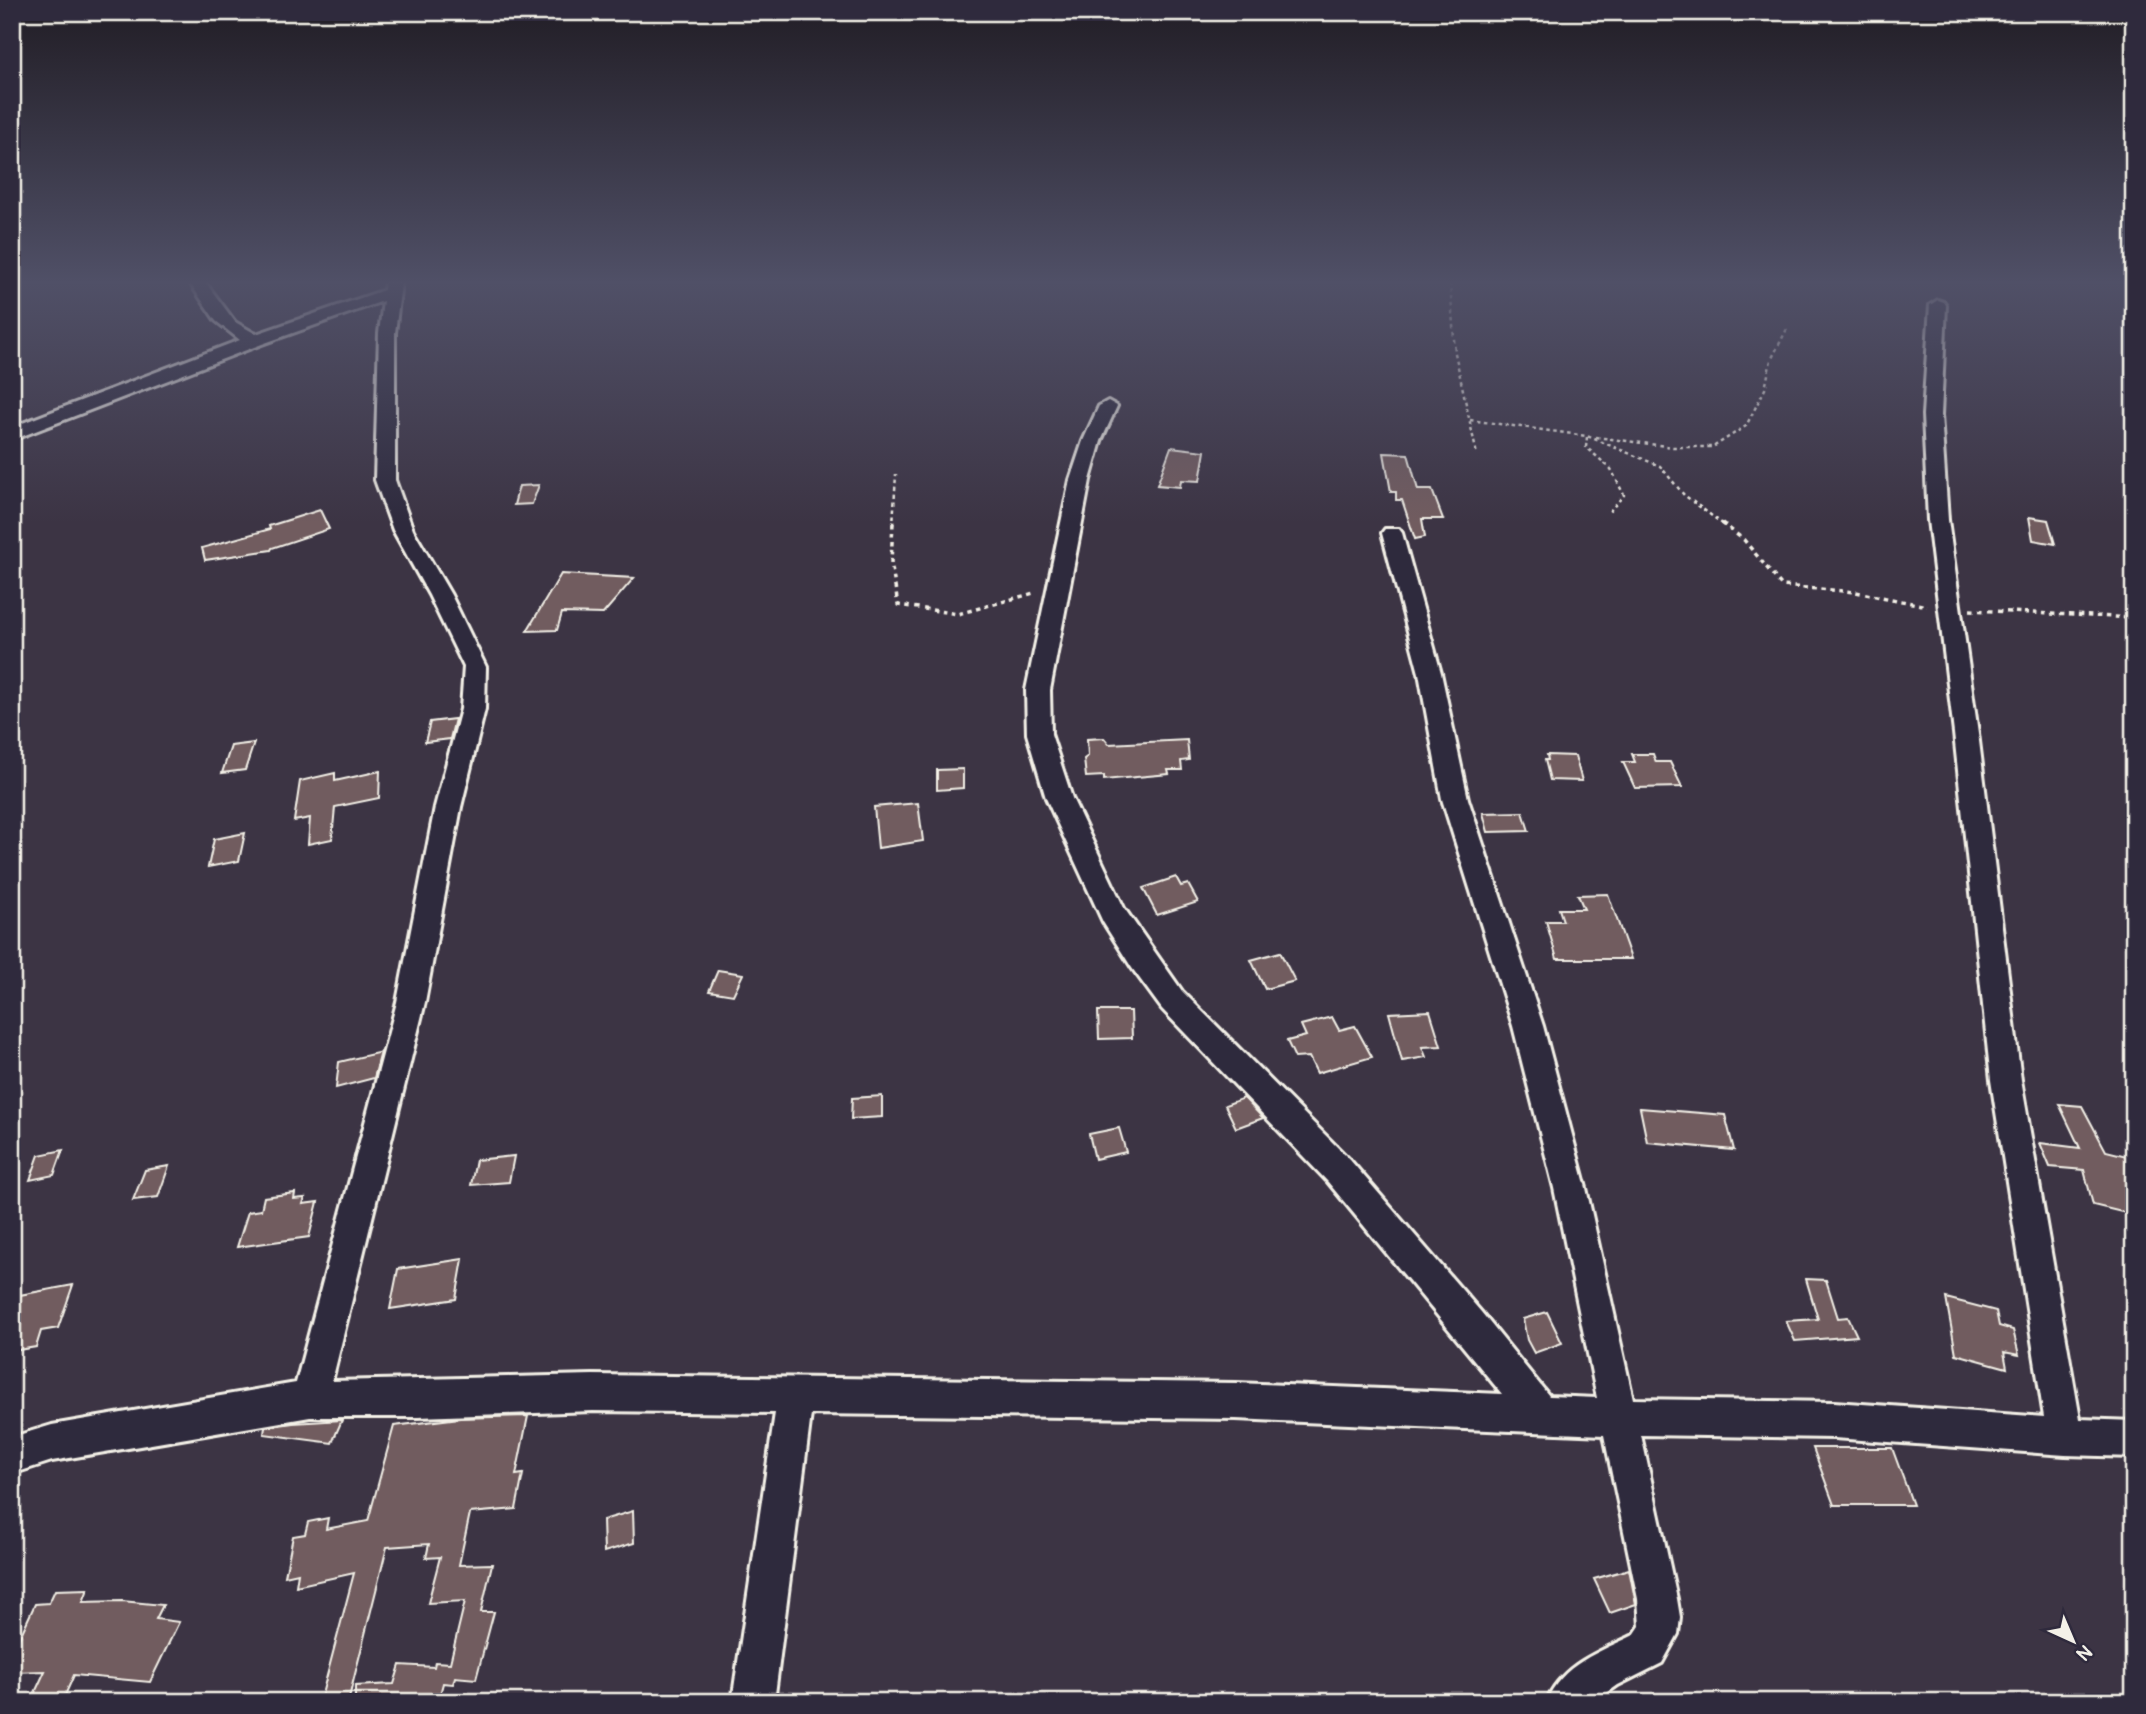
<svg xmlns="http://www.w3.org/2000/svg" width="2146" height="1714" font-family="Pangolin,sans-serif">
<style>
.building{fill:#715c5f;stroke:#f4f1e8;stroke-width:2}
.lines{fill:none;stroke-linecap:round;stroke-linejoin:round}
.minor-casing{stroke:#f4f1e8;stroke-width:6}
.path-far1{stroke:#f4f1e8;stroke-width:2.5;stroke-dasharray:3.5 3.5;stroke-linecap:butt}
.path{stroke:#f4f1e8;stroke-width:3.5;stroke-dasharray:4.5 4.5;stroke-linecap:butt}
.minor{fill:#2f2a3d;fill-rule:evenodd}
</style>
<rect width="100%" height="100%" fill="#3c3444"/>
<filter id="ink" filterUnits="userSpaceOnUse"><feTurbulence type="fractalNoise" baseFrequency=".0143" numOctaves="2"/><feDisplacementMap in="SourceGraphic" scale="14" xChannelSelector="R" yChannelSelector="G"/><feConvolveMatrix kernelMatrix="1 2 1 2 8 2 1 2 1" color-interpolation-filters="sRGB"/></filter>
<g filter="url(#ink)">
<path class="building" d="M1171 447 1205 451 1200 481 1181 480 1180 487 1157 485Z
M1384 453 1408 454 1418 490H1432L1443 519H1422L1425 537 1415 539 1402 500H1396V492H1391Z
M539 485 532 504 514 505 519 486Z
M320 510 329 529 272 548 271 550 205 560 202 548 270 529 269 526Z
M2029 517 2048 520 2055 544 2033 540Z
M561 574 634 578 603 614 562 613 557 630 527 631Z
M455 719 450 739 425 742 430 722Z
M1104 738 1109 744 1187 740 1189 760 1181 761 1182 770H1168L1169 774 1104 780V776L1086 777 1084 759 1088 756 1087 739Z
M254 743 245 770 222 773 231 746Z
M1632 754H1653L1656 762H1670L1682 787 1635 788 1623 762H1635Z
M1547 755 1575 756 1582 781 1550 780 1545 760H1548Z
M963 769V788L937 790V770Z
M380 771 379 798 335 807 332 839 308 844 310 818 294 821 300 781 335 773V781Z
M918 803 923 841 878 848 874 807Z
M1523 812 1529 831 1488 832 1483 813Z
M245 833 239 861 208 867 214 839Z
M1176 877 1181 886 1188 884 1198 902 1157 915 1143 888Z
M1608 894 1631 959H1557L1546 921H1563L1559 909H1584L1578 895Z
M1280 952 1295 981 1265 989 1251 960Z
M718 970 743 974 733 995 709 991Z
M1098 1011H1131L1132 1038 1099 1039Z
M1430 1011 1441 1046 1422 1047 1426 1057 1402 1061 1389 1013Z
M1332 1017 1339 1030 1355 1026 1372 1057 1317 1073 1309 1057 1295 1058 1287 1041 1306 1036 1301 1025Z
M381 1052 374 1078 336 1088 339 1062Z
M882 1096V1117L851 1119 852 1098Z
M1244 1098 1263 1118 1236 1128 1225 1105Z
M2059 1104 2082 1106 2106 1151 2127 1156 2134 1177V1215L2093 1205 2084 1170 2050 1167 2040 1143 2080 1148Z
M1640 1108 1725 1115 1734 1150 1647 1142Z
M1119 1128 1126 1152 1095 1159 1089 1134Z
M63 1150 54 1175 30 1180 39 1155Z
M514 1156 509 1182 471 1185 476 1160Z
M169 1166 158 1197 133 1200 145 1170Z
M295 1193 294 1199 305 1198 303 1204 318 1202 309 1237 237 1247 248 1212 261 1210 264 1197Z
M463 1259 456 1299 390 1309 398 1269Z
M1806 1279 1826 1280 1838 1318 1848 1317 1857 1336 1795 1341 1786 1321 1818 1319Z
M73 1285 58 1328 41 1331 36 1347 12 1351V1316L20 1295Z
M1946 1298 1996 1311 1999 1326 2013 1330 2019 1355 2004 1352 2007 1368 1956 1354Z
M1547 1312 1562 1343 1534 1353 1527 1340 1523 1319Z
M528 1416 516 1475 523 1474 516 1509 470 1513 459 1565 492 1564 481 1612H494L476 1679 455 1677 453 1684 443 1683 438 1702H355V1686L394 1684 400 1665 434 1667 435 1662 450 1663 465 1601 428 1603 440 1557 426 1558 429 1544 387 1547 348 1702H320L354 1573 296 1586 298 1573 285 1576 293 1536 305 1534 308 1522 328 1518 326 1529 368 1521 394 1426 460 1418Z
M342 1420 332 1443 264 1434 265 1427 293 1423Z
M1813 1448H1892L1913 1505H1834Z
M633 1511 634 1543 604 1552 603 1520Z
M1629 1569 1636 1604 1610 1613 1594 1579Z
M88 1589 83 1602 122 1601 163 1605 156 1619 179 1622 150 1682 74 1675 62 1702 31 1701 45 1671 12 1672V1654L35 1604 49 1603 55 1590Z"/>
<g class="lines">
<defs>
<path id="minor" d="M190 283H206L235 322 256 334 384 290 385 283H401L395 333V480L413 530 451 595 486 667 485 709 461 807 425 1002 332 1381 593 1375 1236 1383 1502 1394 1328 1182 1162 1009 1132 968 1103 922 1046 798 1027 734 1026 690 1070 480 1083 441 1099 406 1108 401 1117 406 1101 441 1090 480 1050 690 1051 734 1072 798 1124 908 1182 991 1350 1160 1481 1312 1549 1396 1597 1398 1554 1188 1513 1026 1442 799 1419 673 1382 533 1385 529H1399L1402 533 1441 673 1468 799 1543 1026 1586 1188 1633 1399 1834 1402 2044 1417 1991 1080 1954 733 1928 520 1923 415 1930 305 1938 300 1944 302 1946 305 1941 415 1948 520 1978 733 2021 1080 2080 1419 2134 1421V1457L2065 1455 1834 1438 1641 1435 1677 1599 1680 1617 1678 1634 1662 1663 1618 1685 1594 1702H1546C1562 1664 1599 1652 1634 1635L1640 1626 1638 1599 1604 1435 1236 1419 811 1414 774 1702H732L775 1413 593 1411 418 1417H310L52 1461 12 1474V1437L52 1425 296 1383 397 1002 435 807 461 709 464 667 429 595 393 530 375 480 379 333 383 301 262 344 12 440V427L240 340 216 321Z"/>
</defs>
<use href="#minor" class="minor-casing"/>
<path class="path-far1" d="M1450 283 1455 353 1477 455
M1470 420 1587 436 1660 466 1684 495 1724 525
M1587 437 1586 447 1611 469 1624 495 1608 513
M1596 437 1673 447H1713L1746 426 1765 389 1771 360 1788 327
M893 525 896 474"/>
<path class="path" d="M893 523 891 562 898 605 958 614 1034 593
M1722 523 1744 540 1782 586 1856 592 1927 606
M1970 610 2134 618"/>
<use href="#minor" class="minor"/>
</g>
</g>
<linearGradient id="sky" x2="0" y2="1"><stop stop-color="#211d25"/><stop offset="0.54" stop-color="#505067"/><stop offset="1" stop-color="#505067" stop-opacity="0"/></linearGradient>
<rect width="2146" height="523" fill="url(#sky)"/>
<rect width="2146" height="1714" fill="none" stroke="#2f2a3d" stroke-width="42"/>
<rect x="21" y="21" width="2104" height="1672" fill="none" stroke="#f4f1e8" stroke-width="2.5" filter="url(#ink)"/>
<g transform="translate(2073 1641) rotate(136)" stroke="#2f2a3d" stroke-width="5" paint-order="stroke">
<path d="M0-5L12 26L0 18L-12 26Z" fill="#f4f1e8"/>
<text y="-10" font-size="19" font-weight="bold" text-anchor="middle" fill="#f4f1e8">N</text>
</g>
</svg>
